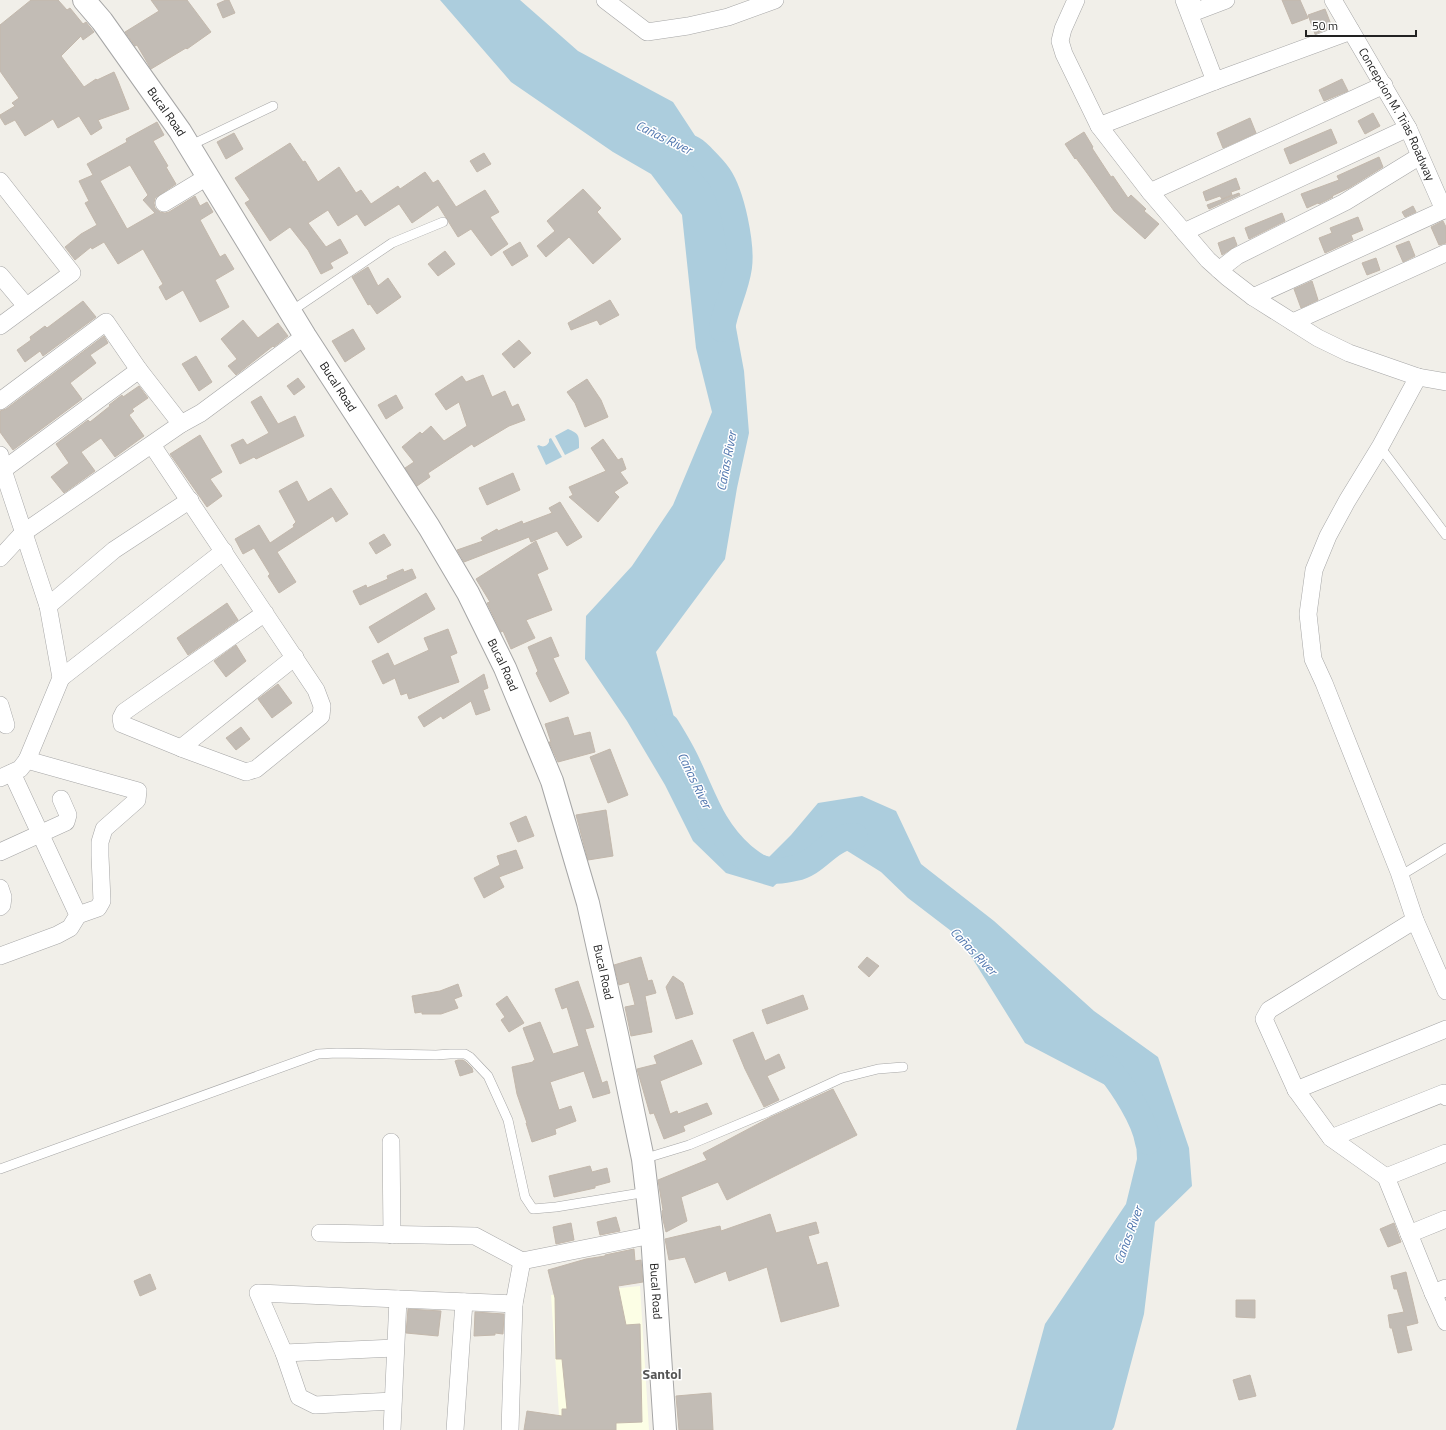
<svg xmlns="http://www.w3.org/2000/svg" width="1446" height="1430" font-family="'Titillium Web',sans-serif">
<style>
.education{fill:#fcfee5}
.water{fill:#accddd}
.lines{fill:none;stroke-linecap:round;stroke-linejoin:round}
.river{stroke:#accddd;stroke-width:26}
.building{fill:#c2bcb5;stroke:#c3b8ac;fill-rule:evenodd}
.service-casing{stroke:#a6a6a6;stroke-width:10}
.minor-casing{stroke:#a6a6a6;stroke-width:18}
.tertiary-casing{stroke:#a6a6a6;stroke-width:24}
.service{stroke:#fff;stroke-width:9}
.minor{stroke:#fff;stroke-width:17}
.tertiary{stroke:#fff;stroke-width:22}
.labels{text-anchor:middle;stroke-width:3;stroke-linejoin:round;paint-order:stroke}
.street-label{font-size:12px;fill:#222;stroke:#fff}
.water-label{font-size:13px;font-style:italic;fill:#5177af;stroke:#fff}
.quarter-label{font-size:14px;font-weight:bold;fill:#555;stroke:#fff}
</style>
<rect width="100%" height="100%" fill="#f1efe9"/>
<path class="education" d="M640 1286 649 1430H560L551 1295Z"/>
<path class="water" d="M440 0H520L578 51 673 102 711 160 728 203 737 248 730 295 744 371 749 433 737 488 725 559 656 652 699 808 747 849 769 857 791 835 818 803 862 796 896 811 921 864 994 921 1094 1011 1158 1057 1189 1148 1192 1186 1155 1222 1144 1314 1114 1427 1112 1430H1016L1045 1324 1126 1204 1137 1159 1134 1100 1025 1043 959 937 908 898 881 872 841 847 806 856 773 887 726 873 693 841 665 785 627 721 585 659 586 616 632 566 673 505 712 412 696 348 682 215 651 174 613 152 511 82Z
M568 429C580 434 579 436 579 448L565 455 555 436Z
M551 438 562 457 546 465 537 446 539 445C543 448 547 446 549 442V439Z"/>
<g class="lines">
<path class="river" d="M691 148C696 150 699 154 703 158 708 163 714 169 719 176 732 195 742 245 739 267 736 289 725 308 722 329
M667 727C675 740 683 753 689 767 705 801 713 829 742 855 747 859 753 864 759 867 770 872 784 871 795 868 815 864 825 845 844 838 847 836 852 836 855 836
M1108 1068C1123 1087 1144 1118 1148 1142"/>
</g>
<path class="building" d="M31 0H58L67 10 70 8 83 24 86 22 94 32 83 40 81 36 61 56 84 87 96 79 97 80 114 72 118 81 129 109 98 120 102 128 91 135 79 116 58 128 53 119 25 136 15 120 5 125 0 117V115L15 106 12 103 19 98 0 71V25Z
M151 0H187L211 32 187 49 186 48 151 69 137 45 135 46 125 32 159 11Z
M226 0H229L235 13 223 18 217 4Z
M1282 0H1300L1308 18 1292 24Z
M1325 9 1332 27 1315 34 1308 15Z
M1342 79 1348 91 1324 101 1319 90Z
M1373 113 1380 126 1365 134 1358 121Z
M1250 118 1256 133 1223 148 1217 133Z
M157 122 164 135 153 141 168 166 166 167 176 184 155 198 154 203 155 208 160 212 165 213 169 212 195 196 200 206 207 202 213 212 200 220 220 257 225 254 234 269 215 280 229 307 200 322 183 290 166 300 159 287 163 284 143 249 118 264 104 242 92 249 91 247 75 260 65 247 81 234 97 225 85 203 89 201 79 181 93 175 87 164 127 142 126 139ZM130 165 148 195 143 200 155 213 127 229 100 181Z
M1331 129 1337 143 1290 164 1284 149Z
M1084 132 1093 147 1092 148 1111 177 1113 176 1128 198 1131 195 1146 209 1144 211 1159 224 1145 239 1114 211 1087 173 1076 158 1075 159 1065 144Z
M234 133 243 149 226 159 217 142Z
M290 143 303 162 305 161 318 182 339 167 356 193 361 190 371 204 398 186 400 189 425 172 433 183 438 180 456 207 485 190 499 212 490 217 508 244 491 256 471 229 458 237 438 205 412 223 399 204 365 226 357 214 338 226 328 210 308 223 326 247 340 239 348 253 330 263 333 268 321 274 308 250 290 227 270 241 245 203 250 200 235 178Z
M484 153 491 164 477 172 470 161Z
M1379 157 1383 167 1349 188 1332 196 1333 197 1319 204 1318 203 1307 208 1301 194 1339 180 1337 176Z
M1236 178 1240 189 1231 192 1232 195 1222 199 1220 196 1206 201 1203 192Z
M583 189 601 208 597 212 621 239 593 264 569 237 546 257 537 246 555 231 547 221Z
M1239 193 1240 195 1209 209 1207 205Z
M1413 206 1416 212 1405 217 1402 212Z
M1282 213 1285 221 1249 239 1245 228Z
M1358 217 1363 230 1351 235 1353 240 1325 253 1319 238 1332 233 1330 228Z
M1443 221 1446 227V243L1439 245 1431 227Z
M1234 237 1237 245 1222 255 1218 243Z
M1409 241 1415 256 1403 262 1396 246Z
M520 242 528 256 512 266 503 252Z
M445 251 455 264 438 276 428 264Z
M1376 258 1380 270 1367 275 1362 263Z
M368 267 378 286 388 278 401 297 377 314 370 304 368 305 352 277Z
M1312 281 1318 300 1301 308 1294 289Z
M610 300 619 315 600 325 597 320 571 330 568 323Z
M83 301 96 317 43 356 40 351 25 362 17 350 31 340 30 337 45 326 47 328Z
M243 320 258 338 278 323 288 336 274 347 273 346 236 375 228 366 237 359 221 339Z
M353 329 365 349 345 362 332 341Z
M104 336 108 343 90 355 96 363 70 383 82 399 13 450 0 432V411L6 409Z
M519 340 531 353 514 368 502 354Z
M196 356 212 382 199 391 182 364Z
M483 375 492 397 505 391 512 407 518 404 525 420 509 426 474 447 472 444 428 473 430 477 417 486 405 468 414 462 402 447 420 432 422 434 431 426 444 441 467 426 459 402 446 410 435 394 462 376 466 382Z
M298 378 305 387 294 395 287 386Z
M587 379 601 400 608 417 585 427 575 403 567 392Z
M139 386 148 398 132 409 134 411 129 415 144 436 115 457 101 438 81 452 95 471 64 493 51 477 69 463 56 444 88 420 90 422 110 406 109 405 122 395 123 397Z
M396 395 403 408 386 419 378 405Z
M261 396 278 424 295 416 304 436 256 459 254 457 240 464 231 445 243 439 247 445 269 433 251 402Z
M200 435 222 472 210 479 222 496 207 507 170 454Z
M603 439 618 460 622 458 626 469 620 472 628 483 614 492 619 497 598 522 569 497 573 495 569 487 606 471 591 448Z
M513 473 520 490 487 505 479 488Z
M297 481 308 502 331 488 348 514 336 522 333 516 277 552 296 582 279 593 268 576 270 574 254 548 243 554 235 539 259 525 270 543 294 527 293 525 296 522 279 491Z
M560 502 582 537 567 546 557 531 531 542 529 537 464 562 457 550 483 541 481 538 497 529 498 531 522 521 523 524 552 513 549 508Z
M384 534 391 545 376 554 369 543Z
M536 541 548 569 537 574 552 610 526 620 535 638 511 649 503 631 501 632 487 603 490 602 476 579Z
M403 569 404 572 412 569 416 578 360 605 353 591 366 585 367 588 388 579 387 576Z
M426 593 435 609 378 643 369 627Z
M227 603 238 620 188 655 177 638Z
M448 629 457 653 450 656 459 682 409 699 407 693 401 695 395 678 383 684 372 661 388 653 394 666 429 650 424 638Z
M551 637 559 656 553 658 569 693 550 702 536 673 538 671 528 647Z
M236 645 246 661 226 677 214 661Z
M484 674 488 688 483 690 490 710 476 715 471 701 443 719 441 716 424 727 418 717Z
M278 684 292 703 272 718 258 699Z
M568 717 574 736 590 732 595 752 558 762 549 742H551L545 724Z
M241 727 250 739 236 750 226 738Z
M610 749 628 795 608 803 590 757Z
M606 810 613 856 588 860 576 815Z
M526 816 534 836 518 842 510 823Z
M516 850 523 868 499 877 504 887 484 898 474 878 500 865 497 856Z
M641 957 648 981 652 980 656 993 645 996 652 1032 631 1036 625 1007 635 1005 629 982 619 985 614 965Z
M867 957 879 966 869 977 858 967Z
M673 976 683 983 693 1014 676 1019 666 987Z
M578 981 594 1027 585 1029 602 1083 607 1081 610 1093 593 1098 584 1071 550 1082 559 1110 571 1106 576 1121 555 1129 556 1134 532 1142 526 1123H527L517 1094 512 1067 533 1062V1061L535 1060 523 1028 540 1022 553 1054 579 1046 567 1007 562 1009 555 989Z
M458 984 462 996 454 999 458 1008 441 1014H422V1012L415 1013 412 996 440 991Z
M803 995 808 1009 767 1024 762 1010Z
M507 996 524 1023 509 1032 501 1020 505 1017 496 1004Z
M753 1032 765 1061 779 1054 785 1068 767 1076 779 1100 764 1107 745 1069 733 1040Z
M692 1040 702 1064 660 1081 670 1114 677 1111 678 1114 707 1103 712 1114 683 1126 685 1131 664 1139 654 1113 650 1114 637 1069 657 1064 654 1056Z
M458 1060H463L466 1062 472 1068 473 1072 460 1076 455 1061Z
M833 1089 857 1135 727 1200 718 1182 681 1197 687 1221 666 1232 663 1220 662 1211 663 1210 658 1180 707 1160 703 1153 769 1118Z
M590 1166 592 1172 607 1168 610 1182 595 1186V1188L554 1197 549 1176Z
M770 1214 776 1233 816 1222 819 1233 808 1236 817 1265 827 1262 839 1306 781 1322 767 1267 729 1281 726 1271 695 1283 685 1257 669 1260 665 1239 720 1226 721 1231Z
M616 1217 620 1231 600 1235 597 1222Z
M571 1223 574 1240 556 1244 553 1227Z
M1394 1223 1401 1242 1388 1247 1380 1229Z
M634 1249 635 1261 641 1260 643 1282 618 1286 626 1325 640 1324 642 1422 616 1423V1430H524L527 1411 562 1416V1409H567L562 1359H556L555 1298 548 1270 586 1259 605 1256V1255Z
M1406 1272 1418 1323 1406 1326 1412 1350 1398 1353 1392 1328H1390L1388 1315 1404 1312 1397 1289H1394L1391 1276Z
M150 1274 156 1289 140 1296 134 1281Z
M1236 1300H1255V1318L1236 1317Z
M408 1309 441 1311 438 1336 406 1333Z
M475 1312 504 1314 503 1334 495 1333V1335L474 1336Z
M1250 1375 1256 1396 1239 1400 1233 1380Z
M711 1393 713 1430H679L676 1396Z"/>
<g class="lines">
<defs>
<path id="service" d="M189 146 273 106
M290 312 392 243 443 222
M1380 447 1446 535
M1400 876 1446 848
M643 1159 689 1145 768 1112 842 1078 878 1069 903 1067
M0 1169 318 1054 337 1053 436 1055 450 1054H465L470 1057 488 1076 508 1120 525 1197 533 1209 556 1207 647 1192"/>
<g id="minor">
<path d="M605 0 647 32 688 26 728 17 775 0"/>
<path d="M1076 0 1063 29 1060 41 1064 54 1099 126 1150 192 1208 260 1227 277 1253 297 1318 338 1349 353 1418 377 1446 382"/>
<path d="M1184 0 1215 81"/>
<path d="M1191 0 1194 9 1197 11 1226 0"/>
<path id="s1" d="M1333 0 1408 128 1444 210"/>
<path d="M1099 126 1215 81 1351 31"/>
<path d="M0 181 72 273 0 326"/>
<path d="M1150 192 1384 85"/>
<path d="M164 203 207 177"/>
<path d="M1184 232 1408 128"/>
<path d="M1219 270 1237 256 1345 202 1420 156"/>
<path d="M0 275 26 306"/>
<path d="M1253 297 1446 209"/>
<path d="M1293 322 1446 253"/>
<path d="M1418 377 1380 447 1347 501 1328 536 1314 570 1308 614 1313 659 1324 683 1399 872 1415 920 1446 991"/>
<path d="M0 401 106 322 139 370 181 424"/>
<path d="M152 445 316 690 322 706 321 716 256 769 246 772 181 748 122 724 121 718 124 712 265 613"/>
<path d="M0 455 5 476 48 606 61 678 27 760 20 769 0 778"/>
<path d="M3 470 139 370"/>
<path d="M0 558 23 533 181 424 201 413 305 336"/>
<path d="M48 606 114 550 190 500"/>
<path d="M61 678 224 551"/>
<path d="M0 705 6 725"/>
<path d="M181 748 295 657"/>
<path d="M27 760 138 791 137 800 104 829 100 842V856L102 901 98 908 78 915"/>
<path d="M0 852 66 822 68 815 61 799"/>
<path d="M0 888 3 897 2 905 0 907"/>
<path d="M1415 920 1269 1010 1264 1019 1296 1090 1331 1138 1386 1177 1433 1293 1446 1288"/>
<path d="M0 956 57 935 70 928 78 915 12 773"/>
<path d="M1296 1090 1446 1029"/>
<path d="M1331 1138 1444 1093 1446 1097"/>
<path d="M391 1142 392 1235"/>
<path d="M1386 1177 1446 1153"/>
<path d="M320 1233 475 1236 522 1261 652 1235"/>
<path d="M1409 1234 1446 1219"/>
<path d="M1433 1293 1446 1322"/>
<path d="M284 1353 258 1293 514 1304 522 1261"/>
<path d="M393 1401 315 1405 299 1397 284 1353 395 1348"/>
<path d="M392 1430 398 1299"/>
<path d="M455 1430 464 1302"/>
<path d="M510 1430 514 1304"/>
</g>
<g id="tertiary">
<path id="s2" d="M84 0 102 21 180 131 305 336 429 527 468 593 505 668 552 781 588 903 617 1034 643 1159 652 1235 665 1430"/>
</g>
</defs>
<use href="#service" class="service-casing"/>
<use href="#minor" class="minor-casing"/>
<use href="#tertiary" class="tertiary-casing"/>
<use href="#service" class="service"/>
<use href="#minor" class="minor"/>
<use href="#tertiary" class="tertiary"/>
</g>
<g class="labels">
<g class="street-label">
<text dy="4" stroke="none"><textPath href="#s2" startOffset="139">Bucal Road</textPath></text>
<text dy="4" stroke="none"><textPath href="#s1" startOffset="131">Concepcion M. Trias Roadway</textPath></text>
<text dy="4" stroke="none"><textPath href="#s2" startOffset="463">Bucal Road</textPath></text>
<text dy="4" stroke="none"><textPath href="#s2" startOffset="787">Bucal Road</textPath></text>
<text dy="4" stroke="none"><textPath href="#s2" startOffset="1111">Bucal Road</textPath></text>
<text dy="4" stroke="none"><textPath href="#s2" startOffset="1435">Bucal Road</textPath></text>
</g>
<g class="water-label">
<text transform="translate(664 137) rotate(26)" y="5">Cañas River</text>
<text transform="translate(726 461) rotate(-79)" y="5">Cañas River</text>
<text transform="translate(695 780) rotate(64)" y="5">Cañas River</text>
<text transform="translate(974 951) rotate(46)" y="5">Cañas River</text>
<text transform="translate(1128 1235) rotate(-70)" y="5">Cañas River</text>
</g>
<g class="quarter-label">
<text x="662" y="1379">Santol</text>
</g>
</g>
<path d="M1306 30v6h110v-6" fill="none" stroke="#222222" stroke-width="2"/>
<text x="1312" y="30" font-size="12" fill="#222222" stroke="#ffffff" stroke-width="3" paint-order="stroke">50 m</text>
</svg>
